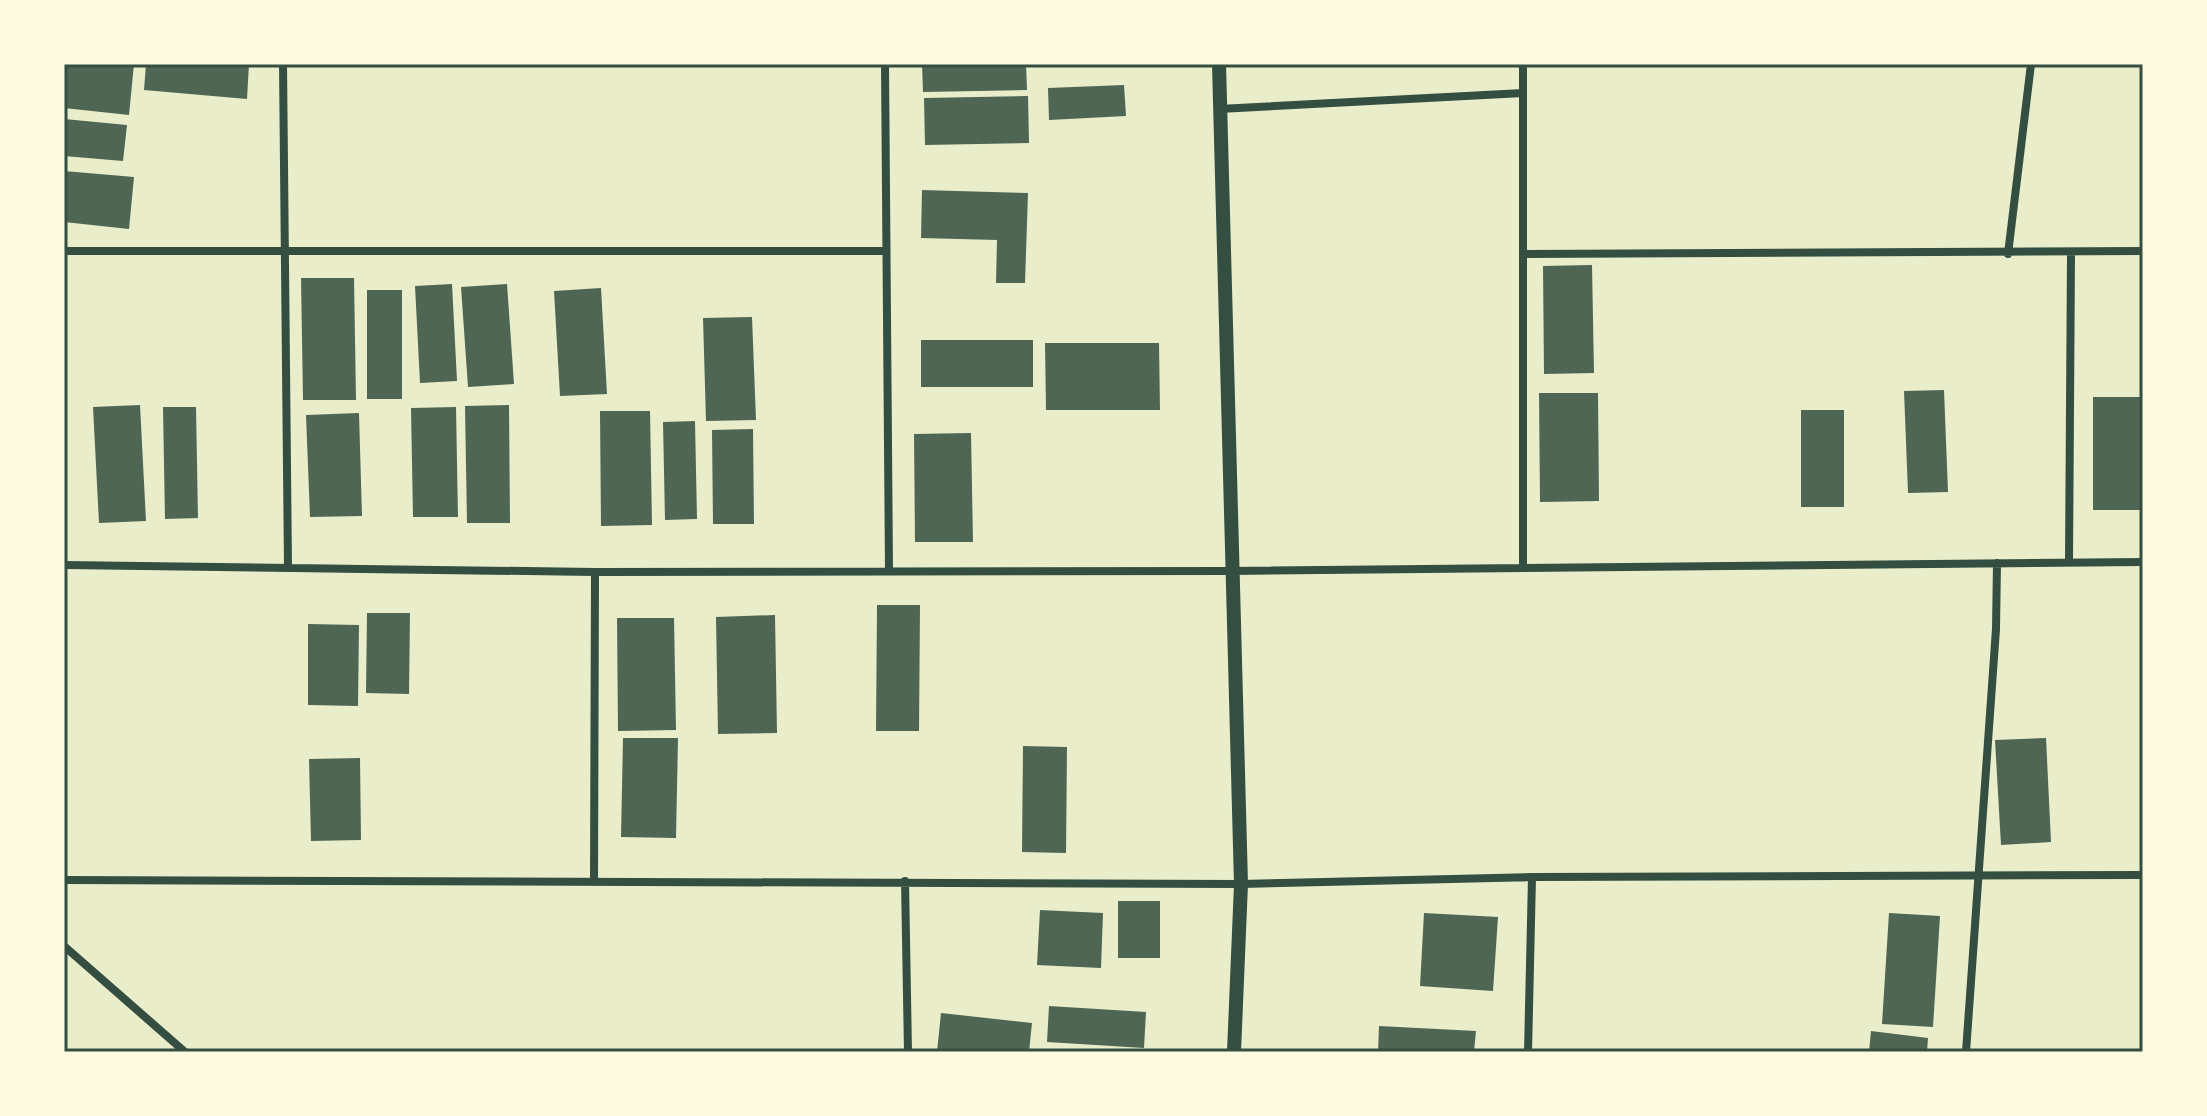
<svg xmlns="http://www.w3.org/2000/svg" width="2207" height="1116" font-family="Helvetica,sans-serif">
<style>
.building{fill:#4f6655}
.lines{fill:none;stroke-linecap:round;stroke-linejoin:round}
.minor{stroke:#344e41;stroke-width:8}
.tertiary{stroke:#344e41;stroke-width:14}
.neatline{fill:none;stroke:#344e41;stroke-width:3}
</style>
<rect width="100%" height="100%" fill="#e9edc9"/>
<path class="building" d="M64 64H134L129 115 64 108Z
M146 64H249L247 99 144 90Z
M922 64H1026L1027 90 923 92Z
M1124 85 1126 116 1049 120 1048 88Z
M1028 96 1029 143 925 145 924 98Z
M64 119 127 125 123 161 64 156Z
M64 171 134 177 129 229 64 222Z
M922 190 1028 193 1025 283H996L997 240 921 238Z
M1592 265 1594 373 1544 374 1543 266Z
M301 278H354L356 400H303Z
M452 284 457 381 420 383 415 286Z
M507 284 514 384 468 387 461 287Z
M601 288 607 394 560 396 554 291Z
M367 290H402V399H367Z
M752 317 756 420 706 421 703 318Z
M921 340H1033V387H921Z
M1045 343H1159L1160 410H1046Z
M1944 390 1948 492 1908 493 1904 391Z
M1539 393H1598L1599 501 1540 502Z
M2093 397H2143V510H2093Z
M140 405 146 521 99 523 93 407Z
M509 405 510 523H467L465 406Z
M163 407H196L198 518 165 519Z
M456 407 458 517H413L411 408Z
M1801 410H1844V507H1801Z
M600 411H650L652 525 601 526Z
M359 413 362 516 310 517 306 415Z
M695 421 697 519 665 520 663 422Z
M753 429 754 524H713L712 430Z
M971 433 973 542H915L914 434Z
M877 605H920L919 731H876Z
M367 613H410L409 694 366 693Z
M775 615 777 733 718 734 716 617Z
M617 618H674L676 730 618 731Z
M308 624 359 625 358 706 308 705Z
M623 738H678L676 838 621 837Z
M2046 738 2051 842 2001 845 1995 740Z
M1023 746 1067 747 1066 853 1022 852Z
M360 758 361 840 311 841 309 759Z
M1118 901H1160V958H1118Z
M1040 910 1103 913 1101 968 1037 965Z
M1424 913 1498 917 1493 991 1420 986Z
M1889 913 1940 916 1933 1027 1882 1024Z
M1049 1006 1146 1012 1144 1048 1047 1042Z
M941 1013 1032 1023 1029 1052H937Z
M1379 1026 1476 1031 1474 1052H1378Z
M1871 1031 1928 1038 1927 1052H1869Z"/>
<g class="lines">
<path class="minor" d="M283 64 288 568
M885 64 889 571
M1219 109 1523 93
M64 251H885
M1523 254 2143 251
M2008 254 2031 64
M2069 562 2071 253
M64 565 595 572 1231 571 2143 562
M1523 568V64
M64 880 1241 884 1532 877 2143 875
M905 881 908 1052
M594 882 595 572
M64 946 185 1052
M1528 1052 1532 877
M1966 1052 1996 629 1997 563"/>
<path class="tertiary" d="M1219 64 1241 884 1234 1052"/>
</g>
<rect width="2207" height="1116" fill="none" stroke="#fefae0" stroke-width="132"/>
<rect x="66" y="66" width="2075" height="984" class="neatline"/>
</svg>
